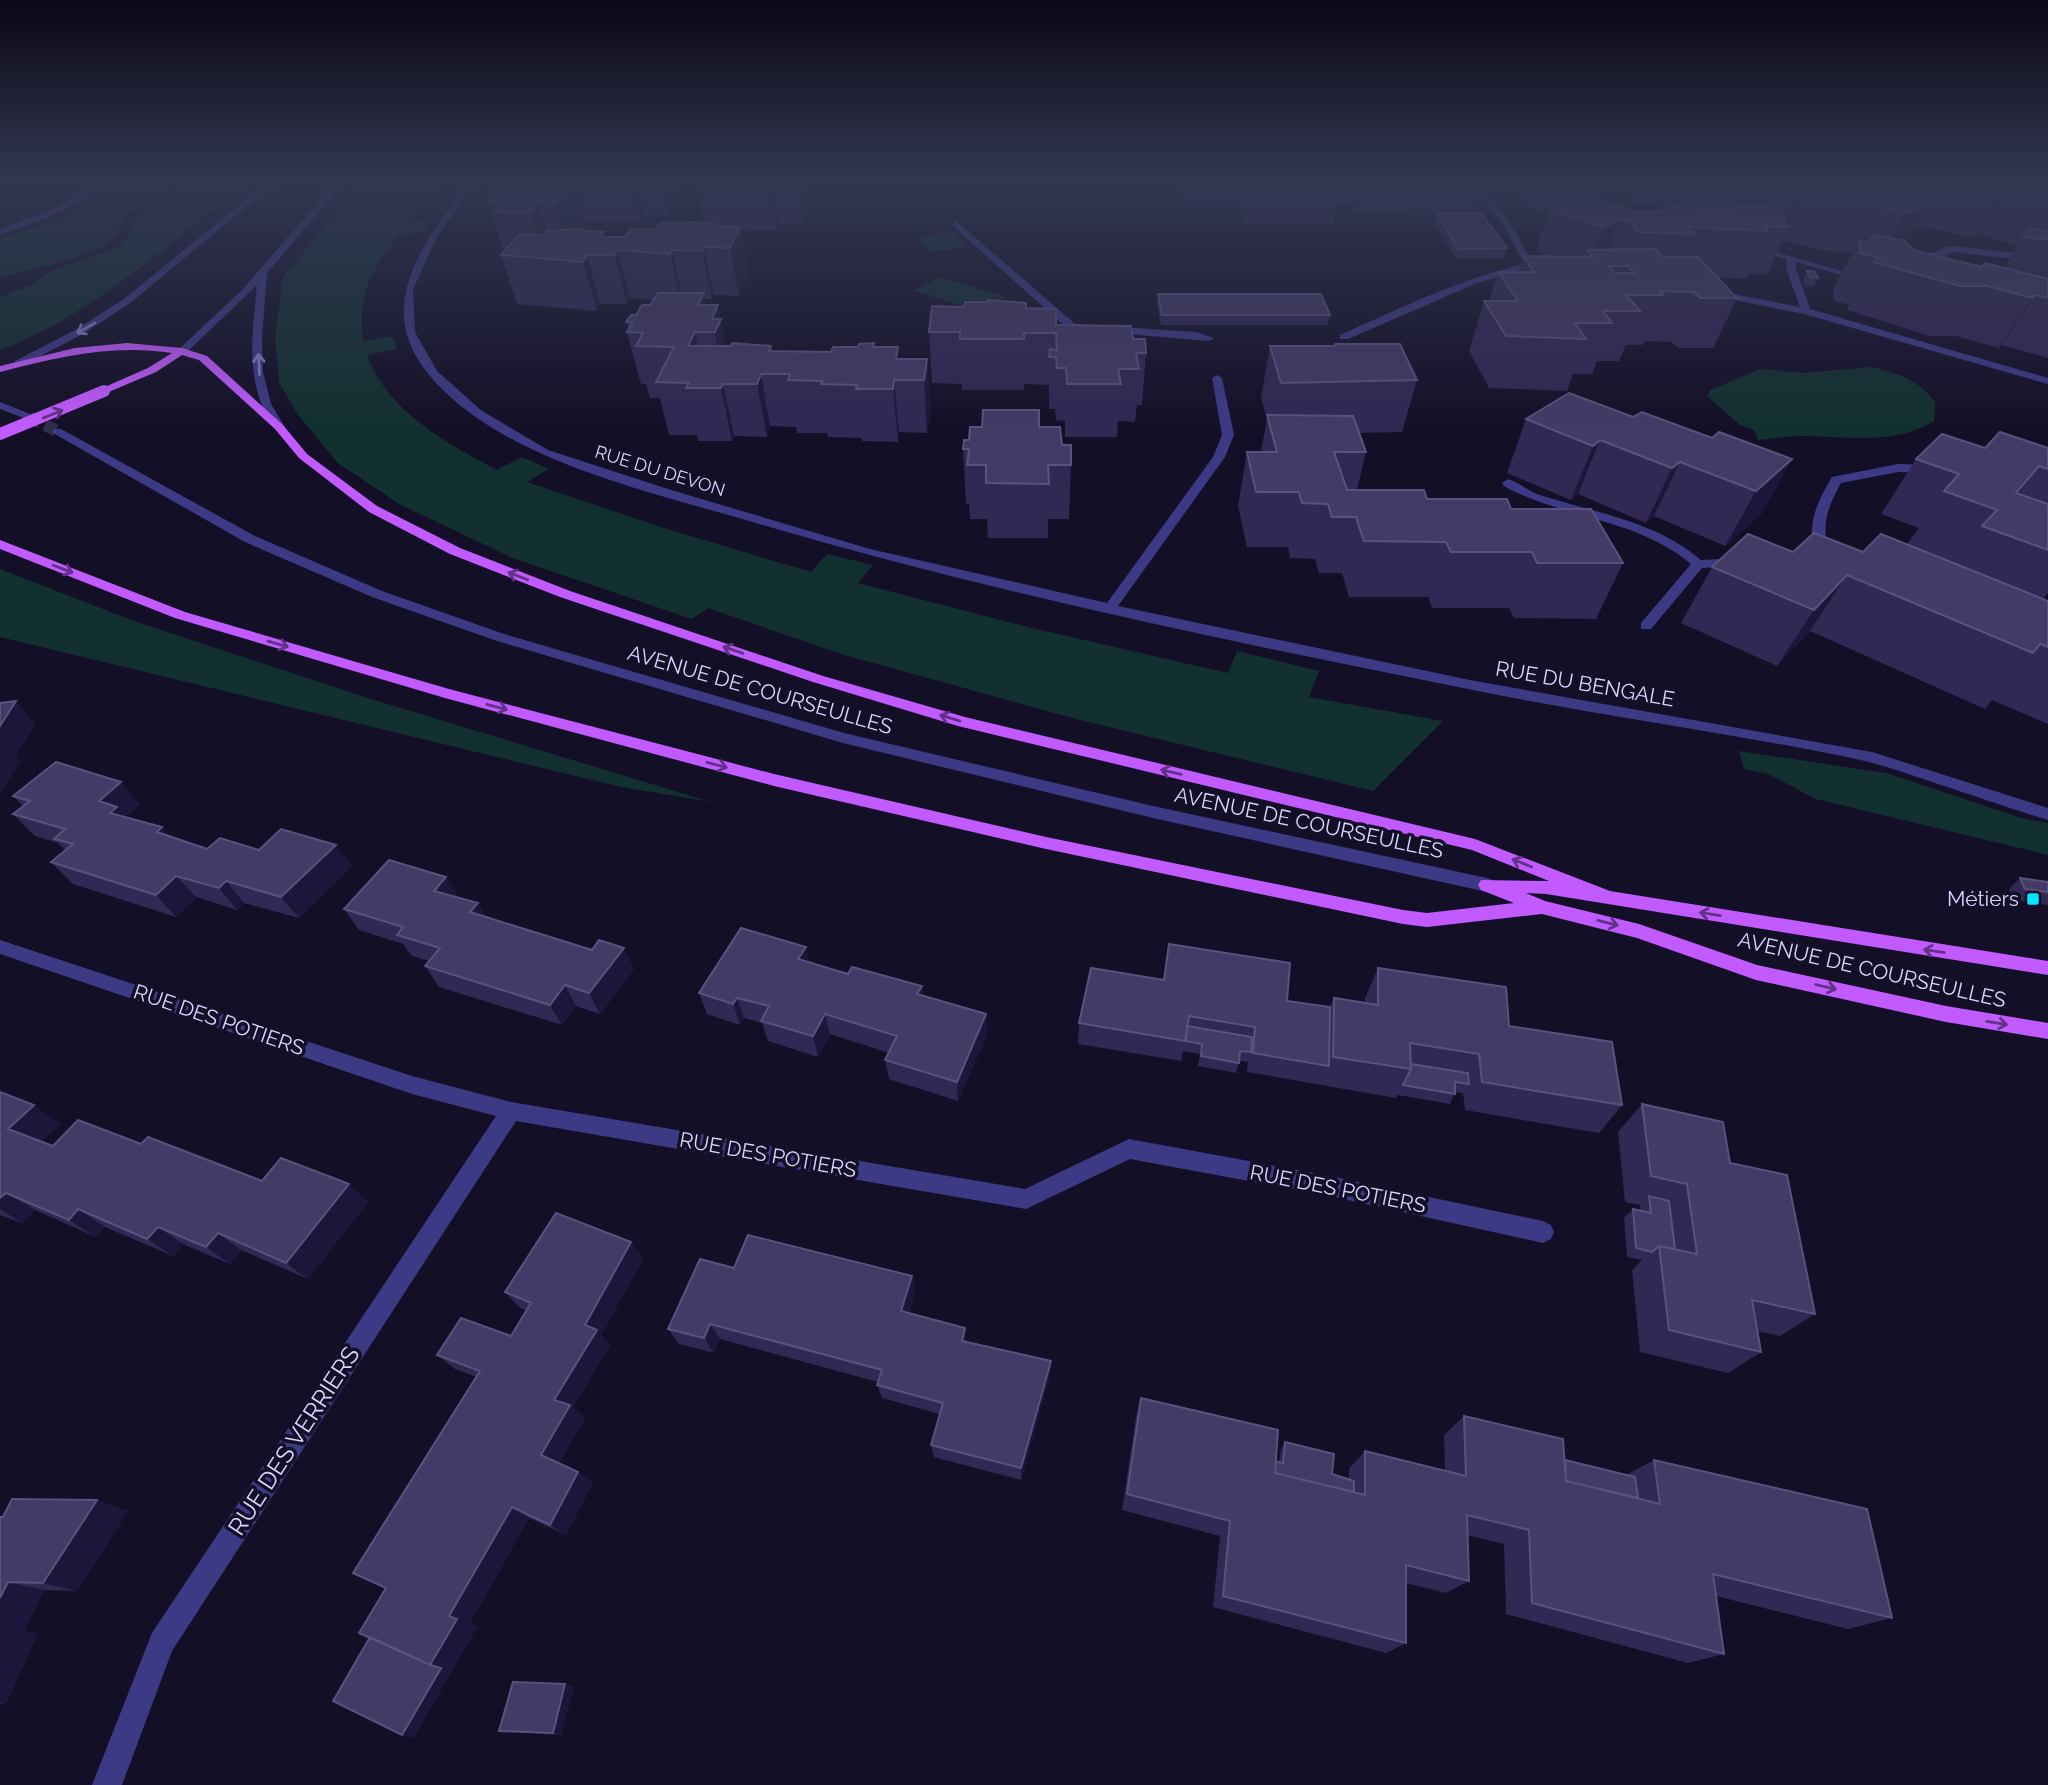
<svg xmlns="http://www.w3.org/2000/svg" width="2048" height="1785" font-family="Raleway,sans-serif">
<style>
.green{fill:#12302f}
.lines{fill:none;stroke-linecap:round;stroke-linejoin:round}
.minor-tunnel{stroke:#312d47;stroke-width:12;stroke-dasharray:12 6;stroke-linecap:butt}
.minor{fill:#3d3a85;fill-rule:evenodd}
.major{fill:#c25bff;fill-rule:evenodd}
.major-bridge{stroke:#c25bff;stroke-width:12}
.wall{fill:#312854;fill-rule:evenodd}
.shaded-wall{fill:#1d163a}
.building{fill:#433a66;stroke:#5a527e;stroke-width:2;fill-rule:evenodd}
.oneway{stroke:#837fbc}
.oneway2{stroke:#623188}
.poi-dot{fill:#00e5ff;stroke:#130f26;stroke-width:2.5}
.labels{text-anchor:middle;stroke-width:7;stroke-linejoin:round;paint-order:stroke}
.far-street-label{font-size:18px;fill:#d9d4ff;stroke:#130f26}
.street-label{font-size:21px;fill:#d9d4ff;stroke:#130f26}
.poi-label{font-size:21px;fill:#d9d4ff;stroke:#130f26;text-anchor:end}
.near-street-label{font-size:24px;fill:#d9d4ff;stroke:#130f26}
</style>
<rect width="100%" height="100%" fill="#130f26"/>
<path class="green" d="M128 180H174L128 214 111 240 101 248 50 265 0 277V238L69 216Z
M187 180H251C174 239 92 316 0 350V297L32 285 49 272 117 247 128 238 137 219 144 212 180 190Z
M363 180H438L410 221 432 220 423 232 399 234C371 271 357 293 363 341L392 336 397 349 367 355C387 411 448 444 497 470L522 457 549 469 527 482 664 528 811 572 827 554 873 565 858 583 1032 628 1228 673 1237 651 1319 671 1309 697 1443 721 1373 791 1076 719 841 654 708 608 692 619 515 559 401 505 338 463 298 415 279 382 275 336 283 277Z
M954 232 966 247 930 252 918 237Z
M939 277 1007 297 981 312 914 291Z
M1871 367C1897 373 1919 379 1935 402L1934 421C1894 446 1846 436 1801 436 1787 436 1772 439 1758 440L1754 430 1740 425 1707 396 1710 390 1760 369 1803 373Z
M0 569 134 621 371 699 711 802 621 787 0 637Z
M1739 751 1886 773 2021 818 2048 823V855L1816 799 1768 774 1744 769Z"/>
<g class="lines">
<path class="minor-tunnel" d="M29 417 57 431"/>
<path class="minor" d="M100 180H110L62 212 0 235V229L56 208Z
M270 180H279L130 303 83 334 23 365H15V361L75 330 124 299Z
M337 180H346L267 273 262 338 263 372 271 404 285 427 279 430 275 429C244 385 252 336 257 285L186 353 177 351 243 289Z
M469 180H477L436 238 413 290 415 332 437 371 482 411 548 450 668 489 870 549 1107 603 1213 457 1222 435 1212 378 1217 375 1222 378 1234 435 1225 457 1118 606 1470 680 1872 752 2048 808V820C2008 808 1969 794 1929 781 1908 774 1887 766 1865 761 1734 733 1600 716 1468 689 1227 641 985 591 749 521 647 491 501 460 430 376 370 305 426 241 469 180Z
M1469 180H1477L1515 231 1532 263 1544 264V268L1524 269 1477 283 1348 339H1340V335C1401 308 1459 279 1524 264L1507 231Z
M1593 180H1603L1589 190 1624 206 1632 220H1626L1612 206 1580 192V188Z
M955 220 1075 324 1196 332 1214 338 1209 341 1068 329 952 225Z
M1751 245 1870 279 1865 282 1796 262V268L1810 309 2048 378V384L1804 314 1710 295 1708 293 1713 290 1800 307 1786 268 1787 259 1751 249Z
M1954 246 2048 257V263L1954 252 1919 265 1914 262 1946 247Z
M0 402 33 415 35 417 29 420 0 409Z
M53 429H61L255 536 382 591 504 634 844 733 1153 806 1487 878 1493 880 1496 885 1493 890 1487 892 1153 818 843 743 494 640 372 597 245 542 53 433Z
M1898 464 1932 465 1938 469 1932 473 1898 472 1841 483C1826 511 1821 524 1830 556L1823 560 1818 559C1804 530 1816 503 1832 477Z
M1508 479C1518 482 1527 490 1537 494 1594 513 1654 520 1701 560L1740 558 1747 562 1740 566 1702 568 1651 629H1641V623L1691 564C1637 518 1563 519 1504 486L1502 483Z
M0 940 412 1076 511 1102 1025 1189 1129 1139 1330 1176 1543 1221 1551 1225 1554 1232 1551 1239 1543 1243 1330 1196 1130 1159 1026 1209 516 1121 172 1651 122 1785H92L152 1633 496 1116 412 1094 0 954Z"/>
<path class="major" d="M127 343 182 348 207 356 283 425 307 454 377 506 460 548 570 591 823 676 965 717 1475 839 1610 891 2048 961V975L1546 894 1526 893 1545 901 1639 924 1757 965 1946 1006 2048 1023V1039L1946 1022 1756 980 1637 938 1542 914 1427 927 1403 924 1046 849 774 786 445 698 175 618 0 549V540L185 612 449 689 774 774 1046 837 1403 910 1427 913 1514 903 1481 890 1478 885 1481 880 1549 881 1472 850 958 726 813 682 560 597 450 554 369 512 299 458 275 429 199 360 182 355 156 372 104 394 99 391 100 389 148 368 172 353C112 344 57 357 0 372V366L75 348Z"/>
<path class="major-bridge" d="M0 434 104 391"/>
</g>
<path class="wall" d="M521 180H673L677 201 668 216H644L641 221H585L587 230 586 232H603L605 237H625L656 229 704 223 696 180H804L808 210 803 224H779L777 230 741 231 749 275 739 296 714 295 712 299H705L706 305 726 346H771L772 351 831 352 875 347 899 359H927L931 411 927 433 899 432 898 442 862 441V438L828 437 827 433H797L796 427 770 426 767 437 734 436 732 441H698L697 435H669L660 398H650L646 384H641L627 332 629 330 626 322 650 305 653 300 630 298 627 304H600L597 311 517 304 501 255 507 249H503L488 203 491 199 490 196 517 184Z
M1175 180H1476L1483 190 1476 213 1507 248 1504 258H1456L1434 222 1436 215 1356 213 1351 203H1337L1333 224H1244L1238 202H1180Z
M1494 180H1619L1610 205 1630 211 1655 212 1658 204H1633L1617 187 1619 180H1829L1853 186 1856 180H2039L2048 183V358L2002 345 1999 348 1956 336H1930L1847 310 1849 305 1834 301 1833 289 1852 253 1827 251 1783 240 1767 275 1749 274 1747 279 1717 277 1737 298 1713 348H1678L1672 342 1644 341 1642 345H1626L1619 361H1597L1592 374H1573L1567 391 1489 388 1469 351 1484 301H1489L1498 272H1518L1523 256H1542L1543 253 1536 250 1549 211H1537L1517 205 1520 196H1498L1492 188ZM1916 225 1973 238 1978 234 2018 246 2004 268 1981 267 1914 250 1906 243Z
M1807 271 1818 278 1813 287 1805 286 1803 280Z
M1158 294 1330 315 1328 325H1161L1157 304Z
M1026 308 1056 325 1133 339 1146 353 1142 405H1137L1135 422 1118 421 1117 437H1065V421L1056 420 1055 409H1049V385L1024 384V390H962V384L932 383 929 332Z
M1335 344 1417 380 1402 432 1359 433 1366 452 1357 490 1511 509 1623 563 1596 619 1514 618 1509 608H1432L1428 597H1349L1342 573H1319L1315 559 1290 558 1288 547H1247L1238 506 1247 452H1261L1267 418 1261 398 1270 346H1334Z
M1633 417 1712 438 1792 459 1762 513 1725 546 1654 516 1646 523 1578 494 1571 500 1507 473 1526 419Z
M1039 427 1062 445 1071 465 1069 519H1048V538H988L987 519H970L969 504H966L963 449 969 440Z
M1985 448H2048V593L2043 599 2048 601V724L1992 700 1985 709 1810 631 1777 666 1681 623 1712 567 1793 552H1863L1907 544 1919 528 1881 514 1916 459Z
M13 796 140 804 126 816 127 817 162 827 170 837 207 849 259 850 352 866 299 918 244 903 237 910 196 897 176 917 73 884 51 862 65 850 58 843 35 836 13 814 23 806Z
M446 877 459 898 486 917 634 969 600 1014 576 1006 562 1025 439 987 425 966 429 961 412 956 403 944 359 930 344 909Z
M2020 878 2048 882V905L2014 900 2009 889Z
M806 947 809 962 848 974 922 986 923 996 986 1014 987 1035 958 1101 889 1079 885 1060 889 1053 830 1034 818 1057 768 1041 762 1023 744 1018 740 1025 707 1014 699 993Z
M1378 968 1509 1026 1622 1105 1599 1133 1465 1110 1463 1093 1455 1092 1450 1104 1398 1095 1396 1098 1247 1072 1248 1062 1239 1061 1236 1073 1198 1066 1200 1054 1183 1051 1181 1061 1078 1044 1079 1023 1164 980 1330 1007 1334 998 1365 1003V998Z
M0 1092 61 1124 41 1142 53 1146 141 1144 262 1181 349 1184 368 1202 308 1279 241 1250 230 1264 183 1244 173 1256 105 1227 96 1237 35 1210 22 1223 0 1215Z
M1642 1104 1730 1163 1815 1314 1780 1336 1757 1331 1761 1352 1728 1373 1640 1352 1632 1270 1642 1260 1627 1257 1624 1218 1633 1209 1640 1211V1205L1625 1202 1618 1132Z
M631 1242 643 1259 601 1335 610 1345 573 1407 585 1418 559 1463 578 1472 593 1483 566 1535 529 1518 470 1623 477 1627 414 1737 402 1735 370 1637 386 1588 476 1377 455 1369 437 1355 511 1336 526 1310 520 1308 505 1292Z
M734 1268 912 1276 915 1292 909 1313 965 1328 966 1342 1051 1361 1050 1375 1021 1480 934 1457 931 1445 940 1414 882 1398 877 1385 878 1382 720 1339 714 1353 679 1344 668 1329Z
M1141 1398 1276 1461 1279 1462 1281 1449 1285 1442 1332 1474 1349 1479V1469L1365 1451 1445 1470 1444 1435 1464 1416 1565 1460 1626 1475 1654 1460 1892 1618 1848 1629 1716 1596 1724 1654 1688 1663 1506 1614 1504 1544 1467 1535 1469 1581 1446 1593 1406 1583V1643L1386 1653 1213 1607 1220 1536 1122 1510 1136 1417Z
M97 1500 128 1511 77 1591 44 1590 24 1631 38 1633 6 1704H0V1517Z
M565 1684 574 1687 561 1735 509 1732 499 1731Z"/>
<path class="shaded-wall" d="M563 180H569L571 188 575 184 587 230 568 249 555 203 560 184Z
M631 180H635L644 216 641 221Z
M660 180H673L677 201 668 216Z
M772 180 779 224 777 230 770 184Z
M797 180H804L808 210 803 224Z
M1599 180H1619L1609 207 1585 220Z
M2005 188 1978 234 1973 238 2001 192Z
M1804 193 1788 227H1784L1799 196Z
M1928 200 1923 209 1925 208 1899 255 1880 260 1905 213 1919 207Z
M538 203 552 249 545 259 531 212Z
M1620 220 1603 267 1593 256 1603 227Z
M740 227 749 275 739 296 730 248Z
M704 247 714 295 712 299 702 251Z
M618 250 630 298 627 304 614 255Z
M672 250 683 299 681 302 670 254Z
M587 255 600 304 597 311 583 262Z
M704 293 712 332 698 305Z
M2035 295 2002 345 1999 348 2032 298Z
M718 305 731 370 725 384 712 319Z
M695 332 706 384 688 346Z
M927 359 931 411 927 433 924 380Z
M761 374 770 426 767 437 757 384Z
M894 380 899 432 898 442 893 389Z
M723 384 734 436 732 441 721 388Z
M1600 440 1578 494 1571 500 1593 446Z
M1792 459 1762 513 1725 546 1756 491Z
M1680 462 1654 516 1646 523 1672 468Z
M2039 466 1998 520 2016 493Z
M1847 575 1810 631 1777 666 1814 610Z
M16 701 36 724 16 756 21 762 0 793V726Z
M121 782 140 804 126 816 137 829 119 822 99 801Z
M162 827 181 849 157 832Z
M336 845 352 866 299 918 281 897Z
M176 876 196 897 176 917 156 895Z
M446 877 459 898 434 891Z
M226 881 244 903 237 910 219 888Z
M478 903 491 925 470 912Z
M806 947 811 968 798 959Z
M624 948 634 969 600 1014 589 993Z
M565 985 576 1006 562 1025 550 1005Z
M922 986 924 1006 917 994Z
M737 998 744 1018 740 1025 733 1004Z
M825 1014 830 1034 818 1057 813 1036Z
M986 1014 987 1035 958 1101 957 1082Z
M34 1105 61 1124 35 1147 8 1129Z
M349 1184 368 1202 308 1279 286 1263Z
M6 1193 35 1210 22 1223 0 1209V1198Z
M78 1209 105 1227 96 1237 69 1220Z
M158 1227 183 1244 173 1256 147 1239Z
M218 1233 241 1250 230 1264 206 1247Z
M631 1242 643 1259 601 1335 610 1345 573 1407 585 1418 557 1466 541 1455 554 1400 585 1325Z
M912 1276 915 1292 904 1327 901 1311Z
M710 1324 720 1339 714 1353 704 1338Z
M965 1328 967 1343 962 1341Z
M1051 1361 1050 1375 1021 1480V1468Z
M578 1472 593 1483 566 1535 550 1525Z
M97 1500 128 1511 77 1591 43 1583Z
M512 1507 529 1518 470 1623 477 1627 414 1737 402 1735 449 1616Z
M8 1582 44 1590 24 1631 38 1633 6 1704 0 1703V1598Z
M565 1684 574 1687 561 1735 553 1733Z"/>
<path class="building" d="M521 180H563L560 184H575L555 203H538L531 212H495L503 203H488L494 196H490L494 191H498L505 184H517Z
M696 180H772L770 184 717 186 719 181Z
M1242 180H1330L1338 197H1248Z
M1358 180H1476L1483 190 1361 187Z
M1735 180H1829L1868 190 1872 186 1928 200 1919 207 1925 208 1905 213 1873 205H1851L1804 193 1799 196Z
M1945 180H2039L2048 183V200L2005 188 2001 192Z
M1575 188 1598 196 1602 202 1630 211 1662 212 1671 207 1733 209 1743 205 1770 206 1789 227 1765 226 1769 231 1687 227 1694 234 1638 232 1631 221 1620 220 1603 227 1557 211 1564 208 1551 203 1555 193 1560 195Z
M1436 213H1481L1507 248 1459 249Z
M696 222 716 224 715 227H740L730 248 704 247 702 251 672 250 670 254 618 250 614 255H587L583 262 501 255 519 235H544L547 231 583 229 582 231 603 232 599 237H625L631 229H656L660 223Z
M2032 228 2048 232V240L2023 237Z
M1876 235 1904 241 1914 250 1981 267 1985 263 2048 279V298L2035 295 2032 298 1987 286H1960L1873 262 1879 257 1860 253 1859 241 1866 243Z
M1656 249 1663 257H1698L1737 298H1700L1694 292 1660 291 1663 295H1626L1640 311H1603L1612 323H1575L1586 339 1506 336 1484 301H1518L1498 272H1534L1523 256 1593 257 1587 250ZM1609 266H1628L1634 273H1615Z
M1807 271 1815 272 1818 278 1810 277Z
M658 293H704L698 305H718L712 319H721L715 332H695L688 346H731L732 343 771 346 769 351 831 352 833 347H858L859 344 874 343 873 347H898L896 359H927L924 380H894L893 389H856L857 385 821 384 822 381 788 380 790 374H761L757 384H723L721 388H686L689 383 656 382 674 347 636 346 643 333 627 332 633 322H626L631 315H636L642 305H650Z
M1158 294H1321L1330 315H1162Z
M988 300 1026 303V308L1056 309V325L1131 326 1133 339H1145L1146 353H1136L1139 369H1118L1121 384H1067L1066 368H1057L1056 357H1049L1050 349 1057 350 1056 333H1024V339H960V332H929L932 306 964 307 965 302H988Z
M1335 344H1400L1417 380 1281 383 1270 346H1335Z
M1569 393 1633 417 1642 412 1712 438 1719 432 1792 459 1756 491 1680 462 1672 468 1600 440 1593 446 1526 419Z
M983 410H1039V427H1060L1062 445H1071V465H1048L1049 484 986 483V465H967L969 449H963L964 440H969L970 427H982Z
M1267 415 1353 416 1366 452H1334L1347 490H1424L1427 499H1507L1511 509H1591L1623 563H1537L1532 552H1451L1446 542 1364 541 1356 517H1332L1328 504 1302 503 1299 492H1256L1247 452H1277Z
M2000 432 2048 448V469L2039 466 2016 493 2048 504V550L1982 526 1997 510 1944 491 1959 474 1916 459 1942 434 1985 448Z
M1814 533 1863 552 1881 534 2048 601V647L2040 644 2033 653 1847 575 1814 610 1712 567 1748 534 1793 552Z
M16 701 0 726V703Z
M56 762 121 782 99 801 117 807 110 813 162 827 157 832 207 849 220 838 259 850 281 829 336 845 281 897 226 881 219 888 176 876 156 895 51 862 73 844 54 839 65 829 13 814 30 801 13 796Z
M389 860 446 877 434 891 478 903 470 912 592 950 599 940 624 948 589 993 565 985 550 1005 425 966 440 948 397 935 403 927 344 909Z
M2020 878 2048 882V892L2025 889Z
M741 928 806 947 798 959 848 974 852 967 922 986 917 994 986 1014 957 1082 885 1060 897 1036 825 1014 813 1036 761 1021 769 1006 737 998 733 1004 699 993Z
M1169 944 1290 963 1287 1001 1330 1007 1329 1066 1253 1053 1255 1027 1189 1016 1185 1041 1079 1023 1091 968 1164 980Z
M1378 968 1506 987 1509 1026 1612 1042 1622 1105 1482 1082 1479 1054 1410 1043 1411 1069 1333 1057 1334 998 1378 1005Z
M1187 1026 1252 1037 1251 1052 1240 1051 1239 1063 1201 1056 1202 1044 1186 1041Z
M1411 1064 1468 1073 1469 1084 1455 1082V1094L1403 1085 1411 1069Z
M0 1092 34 1105 8 1129 53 1146 78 1120 141 1144 148 1137 262 1181 281 1158 349 1184 286 1263 218 1233 206 1247 158 1227 147 1239 78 1209 69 1220 6 1193 0 1198Z
M1642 1104 1723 1122 1730 1163 1787 1175 1815 1314 1752 1300 1761 1352 1669 1330 1659 1246 1697 1254 1687 1184 1651 1176Z
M1649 1196 1669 1201 1675 1249 1659 1246 1652 1252 1636 1248 1633 1209 1651 1213Z
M556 1213 631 1242 585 1325 597 1330 554 1400 570 1405 541 1455 578 1472 550 1525 512 1507 449 1616 457 1619 430 1665 359 1633 386 1588 353 1573 480 1371 437 1355 461 1318 511 1336 531 1303 505 1292Z
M748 1235 912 1276 901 1311 965 1328 962 1341 1051 1361 1021 1468 931 1445 943 1403 877 1385 882 1370 710 1324 704 1338 668 1329 700 1259 734 1268Z
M1141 1398 1278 1430 1275 1473 1365 1495V1451L1466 1476 1464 1416 1563 1439 1566 1481 1660 1504 1654 1460 1867 1509 1892 1618 1713 1574 1724 1654 1532 1603 1529 1530 1467 1515 1469 1581 1406 1565V1643L1223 1596 1230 1521 1127 1494Z
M1285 1442 1334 1454 1332 1474 1354 1481V1492L1275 1473 1276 1461 1283 1463Z
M1565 1460 1635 1477 1638 1498 1566 1481Z
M12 1499 97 1500 43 1583 8 1582 0 1598V1517H3Z
M370 1637 430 1665 441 1668 402 1735 333 1701Z
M513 1682 565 1684 553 1733 499 1731Z"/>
<defs><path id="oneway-shaft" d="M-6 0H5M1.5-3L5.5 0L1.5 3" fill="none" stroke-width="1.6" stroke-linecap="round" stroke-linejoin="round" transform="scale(1.75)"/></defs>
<g class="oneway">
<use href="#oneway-shaft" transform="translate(86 328) rotate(150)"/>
<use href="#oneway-shaft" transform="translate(259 364) rotate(-93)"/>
</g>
<g class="oneway2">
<use href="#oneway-shaft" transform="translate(53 414) rotate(-22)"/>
<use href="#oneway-shaft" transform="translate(63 569) rotate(21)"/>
<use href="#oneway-shaft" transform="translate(518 576) rotate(-159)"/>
<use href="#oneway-shaft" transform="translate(278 644) rotate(16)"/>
<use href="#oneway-shaft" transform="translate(733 650) rotate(-161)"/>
<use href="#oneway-shaft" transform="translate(497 707) rotate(15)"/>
<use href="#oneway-shaft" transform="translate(950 718) rotate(-163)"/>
<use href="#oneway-shaft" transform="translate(717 765) rotate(15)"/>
<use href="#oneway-shaft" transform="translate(1171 772) rotate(-167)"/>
<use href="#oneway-shaft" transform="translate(1522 863) rotate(-158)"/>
<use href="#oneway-shaft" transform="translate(1710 914) rotate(-171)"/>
<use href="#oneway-shaft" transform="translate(1608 923) rotate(14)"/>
<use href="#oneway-shaft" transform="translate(1934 951) rotate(-171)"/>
<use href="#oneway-shaft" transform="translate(1826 987) rotate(13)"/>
<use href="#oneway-shaft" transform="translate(1997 1023) rotate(9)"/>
</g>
<linearGradient id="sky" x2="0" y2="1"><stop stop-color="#0a0815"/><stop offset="0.42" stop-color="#333752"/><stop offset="1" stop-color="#333752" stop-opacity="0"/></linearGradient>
<rect width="2048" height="430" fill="url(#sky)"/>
<rect class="poi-dot" x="2026" y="892" width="14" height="14" rx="3.5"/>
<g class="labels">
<g class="far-street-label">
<text transform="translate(660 471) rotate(17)" y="6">RUE DU DEVON</text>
</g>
<g class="street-label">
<text transform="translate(1585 684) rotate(10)" y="7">RUE DU BENGALE</text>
<text transform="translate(760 690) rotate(16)" y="7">AVENUE DE COURSEULLES</text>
<text transform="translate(1309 823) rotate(12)" y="7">AVENUE DE COURSEULLES</text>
<text transform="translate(1872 970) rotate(13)" y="7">AVENUE DE COURSEULLES</text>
<text transform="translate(219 1020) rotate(19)" y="7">RUE DES POTIERS</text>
<text transform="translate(768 1155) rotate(10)" y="7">RUE DES POTIERS</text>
<text transform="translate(1338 1189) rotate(11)" y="7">RUE DES POTIERS</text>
</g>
<g class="poi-label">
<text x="2019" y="906">Métiers</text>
</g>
<g class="near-street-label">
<text transform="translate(294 1441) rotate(-57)" y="8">RUE DES VERRIERS</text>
</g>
</g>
</svg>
